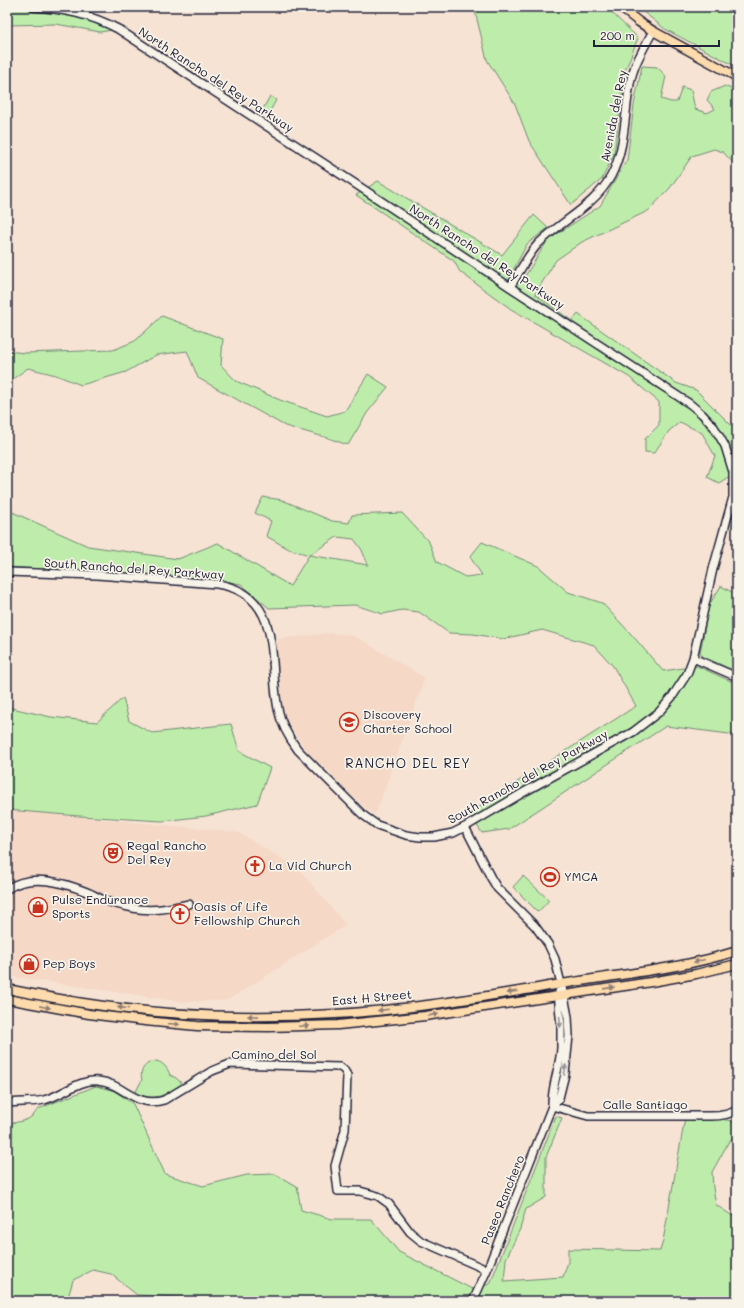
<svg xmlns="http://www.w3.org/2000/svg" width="744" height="1308" font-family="Mali,sans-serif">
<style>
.built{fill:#f5d8c6}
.green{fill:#beedab;stroke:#708873;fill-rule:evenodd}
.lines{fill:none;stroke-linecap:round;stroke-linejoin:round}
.secondary-casing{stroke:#22223b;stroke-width:10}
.primary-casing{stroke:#22223b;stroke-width:11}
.secondary{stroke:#f7f3e8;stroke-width:7}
.primary{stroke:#fedbac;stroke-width:8}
.oneway{fill:#907e74}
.oneway2{fill:#97959a}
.labels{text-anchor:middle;stroke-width:3.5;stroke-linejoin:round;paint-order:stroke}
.street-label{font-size:12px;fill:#22223b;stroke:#f7f3e8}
.poi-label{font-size:12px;fill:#22223b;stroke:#f7f3e8;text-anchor:start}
.neighbourhood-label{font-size:13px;letter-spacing:1px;fill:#22223b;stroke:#f7f3e8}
</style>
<rect width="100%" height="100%" fill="#f6e3d4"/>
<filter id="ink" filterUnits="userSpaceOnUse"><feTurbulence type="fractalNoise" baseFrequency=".025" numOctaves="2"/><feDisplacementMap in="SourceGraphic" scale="8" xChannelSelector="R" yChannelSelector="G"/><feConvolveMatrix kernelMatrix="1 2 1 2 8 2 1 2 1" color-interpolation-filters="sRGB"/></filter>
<g filter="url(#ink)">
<path class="built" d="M330 633 350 635 358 638 425 678 375 815 348 793 329 771 308 754 295 733 285 716 283 709 276 644 279 639Z
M7 810 237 832 298 868 346 925 228 1000 185 1002 8 976Z"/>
<path class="green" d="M7 7H76L93 13 118 29 100 32 56 24 7 25Z
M474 7H606L638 38 625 71 614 154 602 179 571 205 529 141 515 104 487 60Z
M637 7H737V67L665 29Z
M642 66 657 67 666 76 661 99 671 102H677L682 87 691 90 695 109 707 113 715 109 707 100 711 92 725 86 737 92V167L723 152 714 149 692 156 670 188 648 211 582 242 556 260 535 294 572 321 578 314 676 383 696 390 732 426 737 429V471L719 483 707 477 715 456 702 433 680 422 669 431 654 453 645 452V439L659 425V402L629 377 511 309 460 272 454 261 356 195 378 181 502 255 534 215 548 228 527 244 510 276 520 284 548 240 600 206 627 160 634 105Z
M270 96 276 100 269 113 263 109Z
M162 316 223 339 221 365 236 381 280 400 327 416 345 411 368 374 388 387 367 413 348 445 328 438 285 426 198 378 187 351 156 355 126 372 81 385 56 375 28 368 7 383V351L25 353 113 350 135 341Z
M263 497 282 500 332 521 349 523 352 515 402 513 429 542 437 562 465 577 482 575 470 557 482 542 538 566 568 592 602 603 631 634 663 671 697 666 737 684V735L666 726 509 829 482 833 469 813 636 706 613 666 594 645 542 630 503 639 473 634 449 633 419 612 402 610 383 614 355 605 269 608 241 584 213 579 7 567V513L10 511 88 546 178 559 218 543 290 586 309 555 289 549 266 536 271 521 255 513ZM337 537 354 539 362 550 368 565 309 555Z
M721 586 737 595V672L706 658 702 657 700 653 709 605Z
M123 698 129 721 152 733 231 724 239 751 270 768 257 804 206 816 162 821 79 816 7 810V707L51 717 97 722Z
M523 876 549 900 538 912 513 887Z
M157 1061C164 1064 167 1067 170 1075L176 1078 183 1084C166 1095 155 1102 135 1093L142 1080C139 1069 146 1062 157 1061Z
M96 1086 115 1091 133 1104 165 1174 203 1186 247 1175 274 1174 297 1186 301 1210 332 1219H371L399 1252 472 1289 490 1284 556 1116 562 1118 546 1157V1197L526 1209 520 1229 506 1259 504 1281 563 1277 568 1262V1249L660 1251 663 1241 685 1118H715L732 1121 737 1128V1131L728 1143 712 1172 713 1188 716 1205 737 1219V1301H247L244 1300 137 1295 111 1274 93 1270 73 1280 67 1301H7V1124C21 1121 30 1122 38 1109Z"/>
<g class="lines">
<defs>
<path id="secondary" d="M510 287C519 273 527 256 538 244 562 220 595 206 611 176 626 148 624 114 630 84 633 65 644 48 653 31
M7 572 97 575 217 584C284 594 268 660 278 709 281 724 289 738 298 750L363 815 377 825 406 835 420 837H434L453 833 465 827 526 791 633 732 659 712 672 697 687 674 693 658 713 569 733 497V472L725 446 714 427 702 414 690 404 510 287 354 183 118 29C90 14 63 9 33 7
M693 658 737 677
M465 827 491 878 497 888 535 926 548 944 555 959 564 996 568 1017 569 1036 565 1074 559 1098 552 1106 487 1270 473 1301
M7 889C31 873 62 882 87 892 93 894 98 898 104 900 113 904 124 906 133 908 152 912 171 908 189 904
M7 1103C19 1101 32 1103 44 1100 62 1096 78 1079 98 1081 123 1083 136 1109 164 1100L212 1071 230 1064 340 1067 344 1070 347 1075 345 1130 335 1166 338 1191H360L378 1196 389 1204 410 1232 421 1241 487 1270
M552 1106 588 1116H711C720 1116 729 1115 737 1110
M552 1106C551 1087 560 1068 561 1048 561 1040 561 1033 561 1026 560 1014 558 1003 559 992"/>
<path id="primary" d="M620 7 639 22 653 31 737 77
M7 989C32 994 58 999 83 1003 166 1016 251 1019 335 1014 411 1010 487 996 562 984 621 974 680 969 737 951
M7 999 89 1014 145 1021 197 1026 268 1027 338 1025 425 1016 651 982 696 974 737 964"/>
</defs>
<use href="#secondary" class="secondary-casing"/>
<use href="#primary" class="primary-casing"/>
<use href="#secondary" class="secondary"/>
<use href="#primary" class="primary"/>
</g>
<defs><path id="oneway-solid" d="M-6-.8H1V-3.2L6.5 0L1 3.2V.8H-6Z"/></defs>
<g class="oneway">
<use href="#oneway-solid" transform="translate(699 961) rotate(166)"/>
<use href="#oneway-solid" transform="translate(609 988) rotate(-8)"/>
<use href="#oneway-solid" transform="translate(512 992) rotate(171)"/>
<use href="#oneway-solid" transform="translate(45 1007) rotate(11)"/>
<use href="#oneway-solid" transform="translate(123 1008) rotate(-173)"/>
<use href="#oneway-solid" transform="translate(383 1010) rotate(173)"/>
<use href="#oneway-solid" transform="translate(433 1015) rotate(-8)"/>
<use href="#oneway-solid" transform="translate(253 1016) rotate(-179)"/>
<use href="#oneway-solid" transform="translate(174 1024) rotate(5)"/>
<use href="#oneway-solid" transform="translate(304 1026) rotate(-2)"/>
</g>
<g class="oneway2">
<use href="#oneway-solid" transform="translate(560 1022) rotate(86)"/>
<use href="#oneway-solid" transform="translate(565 1070) rotate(-82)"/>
</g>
</g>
<defs>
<symbol id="school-ring" viewBox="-11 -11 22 22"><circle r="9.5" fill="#f7f3e8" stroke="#c8321e" stroke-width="1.5"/><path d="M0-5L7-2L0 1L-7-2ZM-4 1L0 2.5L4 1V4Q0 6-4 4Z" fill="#c8321e"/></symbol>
<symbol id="theatre-ring" viewBox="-11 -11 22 22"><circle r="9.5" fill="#f7f3e8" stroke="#c8321e" stroke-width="1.5"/><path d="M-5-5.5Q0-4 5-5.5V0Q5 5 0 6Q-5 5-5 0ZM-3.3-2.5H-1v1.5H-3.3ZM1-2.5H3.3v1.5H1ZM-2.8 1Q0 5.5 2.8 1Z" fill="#c8321e"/></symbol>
<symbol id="church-ring" viewBox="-11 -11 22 22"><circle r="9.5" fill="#f7f3e8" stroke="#c8321e" stroke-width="1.5"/><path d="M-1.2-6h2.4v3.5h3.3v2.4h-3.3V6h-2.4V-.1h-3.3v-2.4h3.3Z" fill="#c8321e"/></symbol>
<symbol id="stadium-ring" viewBox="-11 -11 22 22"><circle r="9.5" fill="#f7f3e8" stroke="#c8321e" stroke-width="1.5"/><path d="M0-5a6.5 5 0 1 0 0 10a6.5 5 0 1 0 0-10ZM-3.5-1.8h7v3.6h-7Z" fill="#c8321e"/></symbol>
<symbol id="shop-ring" viewBox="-11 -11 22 22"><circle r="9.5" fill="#f7f3e8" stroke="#c8321e" stroke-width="1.5"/><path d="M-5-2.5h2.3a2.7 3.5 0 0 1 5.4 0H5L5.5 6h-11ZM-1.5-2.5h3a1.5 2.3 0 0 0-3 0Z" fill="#c8321e"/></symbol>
</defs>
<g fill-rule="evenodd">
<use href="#school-ring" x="338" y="711" width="22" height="22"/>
<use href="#theatre-ring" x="102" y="842" width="22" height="22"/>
<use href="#church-ring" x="244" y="855" width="22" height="22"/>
<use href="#stadium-ring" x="539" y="866" width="22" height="22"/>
<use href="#shop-ring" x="27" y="896" width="22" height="22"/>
<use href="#church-ring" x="169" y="903" width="22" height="22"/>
<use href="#shop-ring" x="18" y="953" width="22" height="22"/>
</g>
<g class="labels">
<g class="street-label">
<text transform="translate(216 80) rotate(33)" y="4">North Rancho del Rey Parkway</text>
<text transform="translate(614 116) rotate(-79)" y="4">Avenida del Rey</text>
<text transform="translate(487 257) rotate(33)" y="4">North Rancho del Rey Parkway</text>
<text transform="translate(134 569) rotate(4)" y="4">South Rancho del Rey Parkway</text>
<text transform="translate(528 777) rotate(-29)" y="4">South Rancho del Rey Parkway</text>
<text transform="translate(372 998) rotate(-5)" y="4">East H Street</text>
<text x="274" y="1059">Camino del Sol</text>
<text x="645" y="1109">Calle Santiago</text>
<text transform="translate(503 1200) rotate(-68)" y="4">Paseo Ranchero</text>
</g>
<g class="poi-label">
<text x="363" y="719">Discovery<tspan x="363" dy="14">Charter School</tspan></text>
<text x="127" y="850">Regal Rancho<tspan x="127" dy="14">Del Rey</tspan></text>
<text x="269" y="870">La Vid Church</text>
<text x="564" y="881">YMCA</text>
<text x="52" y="904">Pulse Endurance<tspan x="52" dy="14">Sports</tspan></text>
<text x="194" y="911">Oasis of Life<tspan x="194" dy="14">Fellowship Church</tspan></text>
<text x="43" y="968">Pep Boys</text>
</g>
<g class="neighbourhood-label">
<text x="408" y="768">RANCHO DEL REY</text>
</g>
</g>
<rect width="744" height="1308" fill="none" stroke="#f7f3e8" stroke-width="24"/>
<rect x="12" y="12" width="720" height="1284" fill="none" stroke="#22223b" stroke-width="1.5" filter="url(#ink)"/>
<path d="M594 40v6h125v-6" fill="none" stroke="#22223b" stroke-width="2"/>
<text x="600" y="40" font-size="12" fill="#22223b" stroke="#f7f3e8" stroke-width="3" paint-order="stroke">200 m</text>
</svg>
